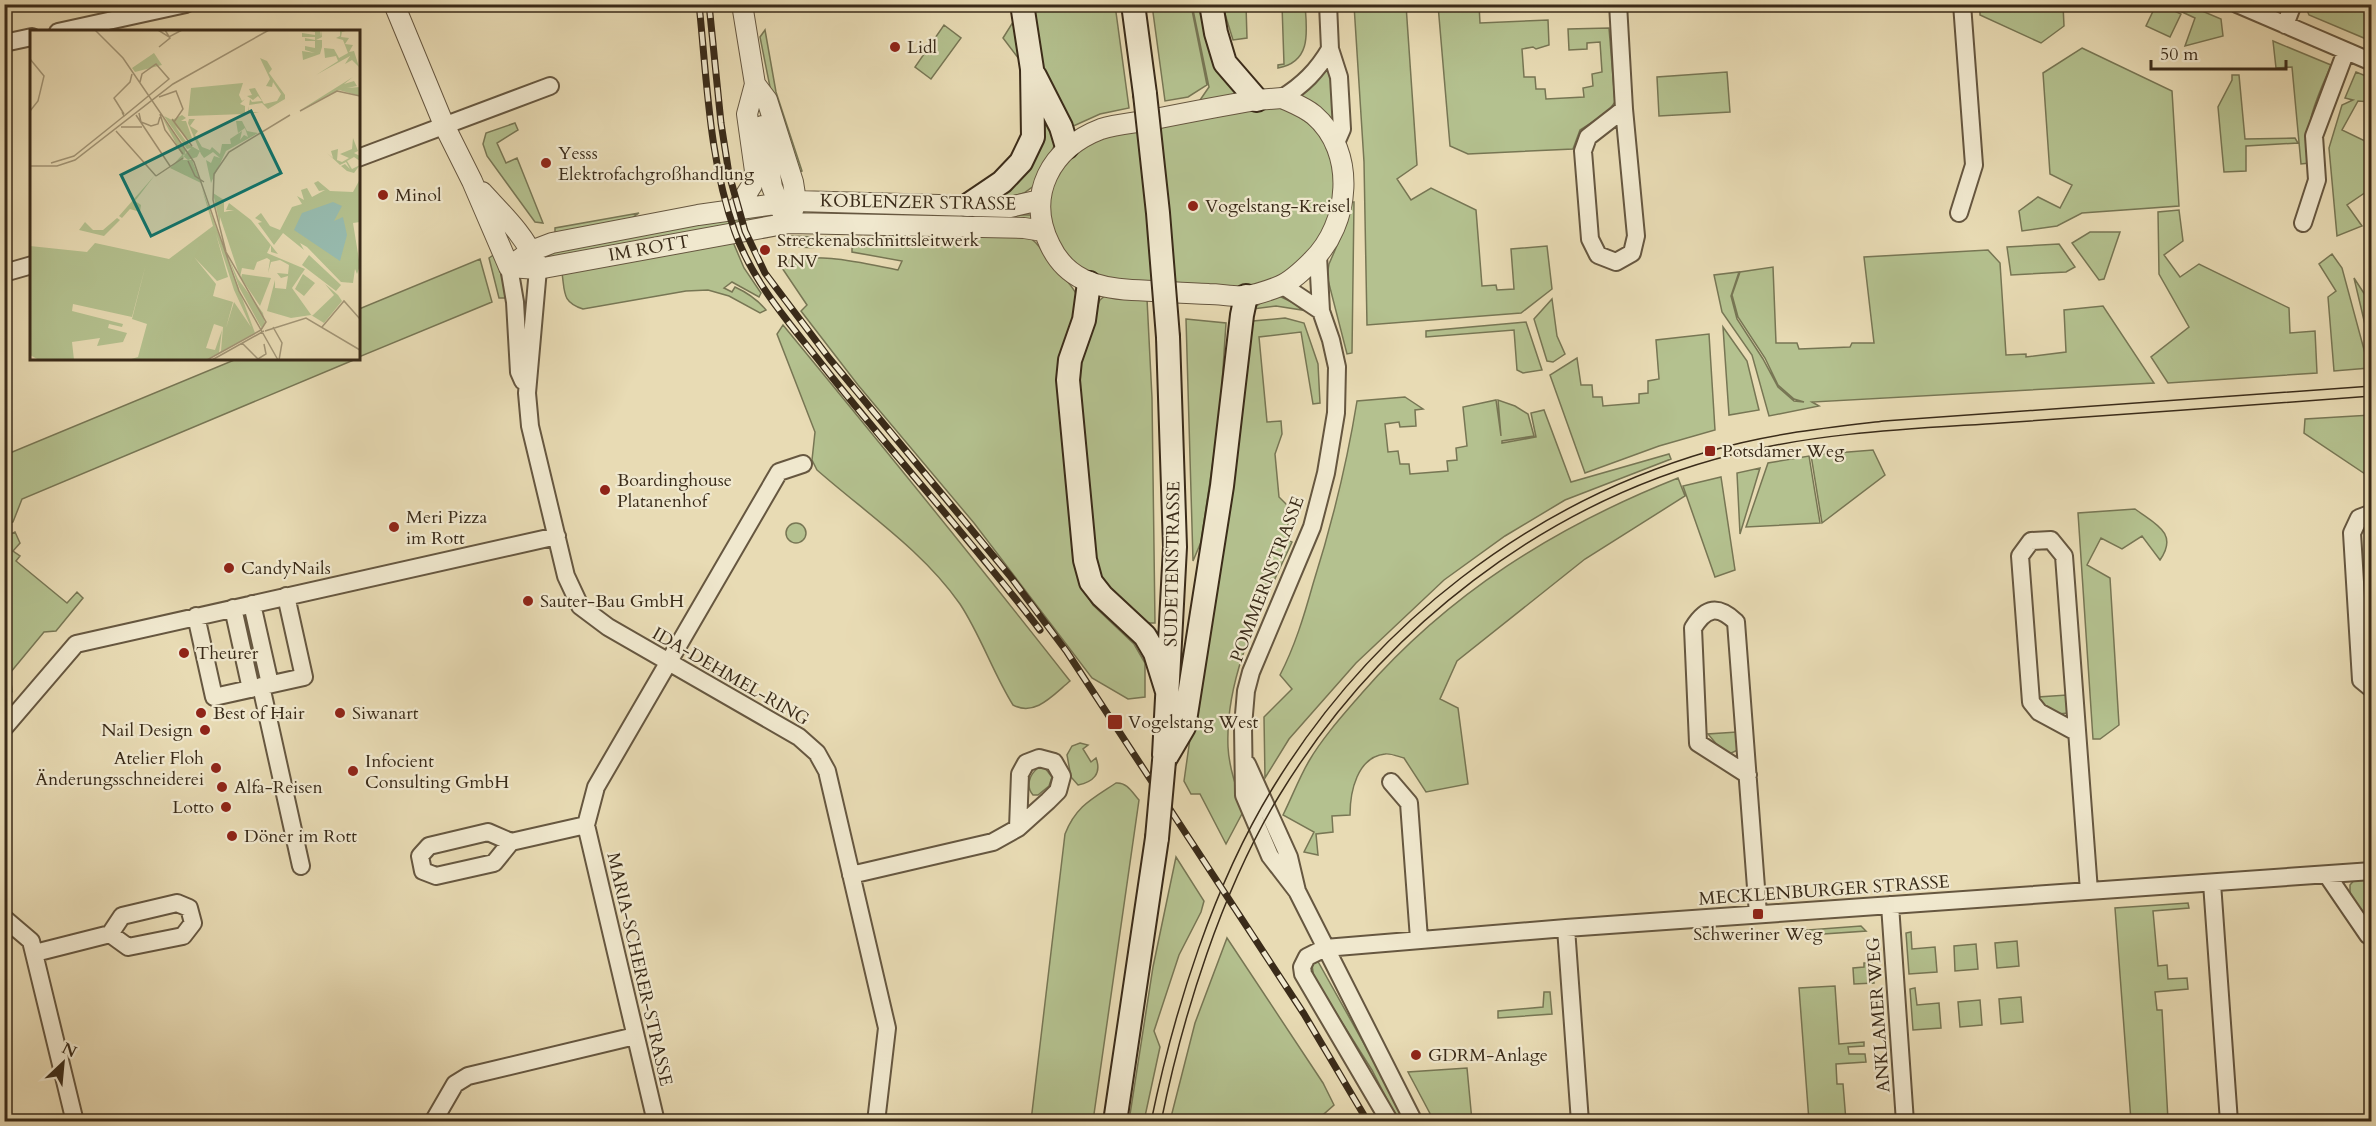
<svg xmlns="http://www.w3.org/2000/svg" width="2376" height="1126" font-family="Cardo,serif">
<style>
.green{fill:#b4c18f;stroke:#777654;stroke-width:1.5}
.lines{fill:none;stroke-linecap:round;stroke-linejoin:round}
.minor-casing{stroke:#665740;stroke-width:20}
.tertiary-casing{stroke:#665740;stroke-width:22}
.secondary-casing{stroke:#3a2b19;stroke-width:26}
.minor{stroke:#f0e8ce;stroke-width:16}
.tertiary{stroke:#f0e8ce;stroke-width:20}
.secondary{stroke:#f0e8ce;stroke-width:22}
.tram{stroke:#3a2b19;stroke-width:1.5}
.rail-casing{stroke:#3a2b19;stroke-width:7}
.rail{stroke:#f0e8ce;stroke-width:4.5;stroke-dasharray:14;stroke-linecap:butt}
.secondary-bridge-casing{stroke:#3a2b19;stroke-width:26;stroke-linecap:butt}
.secondary-bridge{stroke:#f0e8ce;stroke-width:22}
.poi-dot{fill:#8f2418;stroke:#f0e8ce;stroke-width:2}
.labels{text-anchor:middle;stroke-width:4.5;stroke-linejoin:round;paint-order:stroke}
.poi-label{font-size:18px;fill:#3a2b19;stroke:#f0e8ce;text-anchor:start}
.street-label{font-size:18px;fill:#3a2b19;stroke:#f0e8ce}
.inset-road{fill:none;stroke:#a29576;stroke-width:1.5}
.view{fill:#0f766e;fill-opacity:0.15;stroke:#0f766e;stroke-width:3}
.inset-edge{fill:none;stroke:#3a2b19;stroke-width:3}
</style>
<rect width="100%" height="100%" fill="#e8dbb4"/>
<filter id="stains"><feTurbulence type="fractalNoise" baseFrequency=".00333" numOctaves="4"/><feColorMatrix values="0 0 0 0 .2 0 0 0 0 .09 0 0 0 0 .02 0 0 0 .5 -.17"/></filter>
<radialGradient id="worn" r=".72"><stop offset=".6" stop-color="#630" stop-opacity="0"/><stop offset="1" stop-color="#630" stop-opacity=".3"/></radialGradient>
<path class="green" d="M2308 4 2371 5V41L2309 15 2306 8Z
M1031 5H1115L1129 108 1100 114 1069 128 1044 82Z
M1152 5H1191L1207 85 1188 97 1165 101Z
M1192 5H1201L1242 95 1198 103 1209 87Z
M1225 5H1246L1247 38 1233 40 1225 14Z
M1282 5H1305C1307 31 1312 62 1278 68V65L1284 64Z
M1354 5H1406L1417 165 1397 179 1411 200 1431 188 1476 210 1482 286 1496 285 1497 290 1514 289 1511 249 1547 246 1552 289 1521 313 1367 325 1364 162Z
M1438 5H1479L1480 23 1548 20 1549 45 1536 49 1533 47 1522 49 1524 77H1535L1536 89H1545L1546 99 1584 97 1583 88 1593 86 1592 74 1602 72 1600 42 1587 43V49L1569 50 1568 29 1609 28 1615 102 1607 113 1580 130 1573 149 1468 154 1450 146Z
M1980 5H2063L2064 26 2041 43 1980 15Z
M2156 5H2162L2181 14 2170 37 2146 26Z
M2167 5H2188L2221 19 2223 36 2185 46 2195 18Z
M1013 22 1019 59 1003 38Z
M944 25 961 38 931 79 915 67Z
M765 30 776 92 802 171 796 173 771 92 760 37Z
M2273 41 2331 65C2315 104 2305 119 2309 163L2301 164 2292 67 2276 68Z
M2082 48 2172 91 2179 206 2082 213 2057 226 2022 231 2019 211 2038 197 2060 208 2072 185 2050 174 2043 73Z
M1330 61 1335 128 1296 96 1314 84Z
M1727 72 1730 112 1659 116 1657 77Z
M2356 72 2371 78V102L2358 101 2342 130 2365 141 2369 190 2347 205 2362 226 2337 236 2329 148 2342 105 2353 100 2345 98Z
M2232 75H2239L2245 139 2295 138 2298 143 2246 146V171L2224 172 2218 107 2232 80Z
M1262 106C1271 107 1281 107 1289 111 1302 118 1319 130 1326 144 1347 194 1328 256 1276 278 1238 296 1192 286 1151 283 1132 282 1105 283 1089 273 1043 245 1035 186 1078 151 1102 132 1139 129 1169 124 1200 118 1231 112 1262 106Z
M1045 112 1055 144 1035 185 1024 193 987 203 1041 114Z
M515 123 518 130 497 143 506 163 517 158 543 223 535 222 487 156 483 144 486 133Z
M1351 202H1354L1352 353 1347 354 1327 276 1329 264 1345 227Z
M2179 210 2183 241 2164 255 2180 277 2199 264 2289 308 2290 333 2315 331 2317 373 2168 383 2151 357 2189 327 2159 274 2158 212Z
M804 211 1031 215 1033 218 1031 222 805 214Z
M639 213 626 222 555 234V228Z
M758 213 759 220 543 259V254Z
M2090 232H2120L2104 279 2099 280 2072 243Z
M898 233H1023C1041 244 1039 249 1052 264 1063 278 1069 280 1078 297L1057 376 1076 569 1081 586 1093 605 1134 644 1145 663V697L1128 699 1092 678 974 523 858 385 801 311 807 305 778 262C819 252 857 262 898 270L902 261 852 252V244H876L877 239Z
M788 236 827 237V247C814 246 790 253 788 236Z
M733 242 744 268 761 293 759 297 732 282 724 288 732 292 735 287C748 293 757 299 766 310L760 313 729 296 708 290 686 291 583 309C562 302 565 293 562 273Z
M2059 244 2075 267 2066 272 2011 275 2007 247Z
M1988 250 2000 263 2006 355 2026 354V357L2066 352 2064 310 2103 306 2154 383 1812 402 1819 406 1769 416 1752 355 1722 312 1714 275 1739 272 1731 296 1737 319 1763 359 1778 387 1794 401 1804 402 1794 399 1778 385 1765 358 1738 317 1732 295 1740 272 1773 267 1776 343H1797L1799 349 1850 347 1852 343H1874L1864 257Z
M495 254 508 298H499L489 258Z
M2332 254 2342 268 2369 368 2334 371 2328 297 2336 291 2319 264Z
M480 259 492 302 359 357V309Z
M2354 278 2371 304V350Z
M1106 295 1147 299 1152 398 1155 623H1142L1105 590 1093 562 1076 381 1088 327 1100 300Z
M1279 296 1294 303 1302 310 1276 306 1253 309 1263 301Z
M1552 299 1557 336 1565 354 1553 362 1547 361 1534 319Z
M1285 318 1304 323 1318 364 1320 403 1313 404 1301 332 1259 337 1267 422 1281 421 1282 434 1275 454 1279 497 1290 508 1286 539 1292 542C1262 608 1225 673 1228 747 1229 768 1237 790 1244 810L1226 844 1200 794H1191L1184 781 1238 399 1253 321Z
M1186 319 1226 323 1220 414 1201 542 1193 561Z
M1526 322 1542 370 1523 373 1517 370 1514 330 1426 337V331Z
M783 325C880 443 976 561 1070 681 1053 695 1035 717 1013 705 993 673 981 636 960 604 922 550 866 513 817 470L812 460 815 432 777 334Z
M1723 327 1747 361 1759 410 1729 415Z
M1709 334 1715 430 1659 446 1585 473 1550 375 1577 358 1581 385H1592L1593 397H1602L1603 406 1639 403V394L1648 393V381L1659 379 1656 340Z
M239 358 356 359 22 499 13 522 5 525V455Z
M1405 397 1423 409 1415 410 1416 426 1400 427 1399 422 1385 424 1388 452 1398 451 1400 464H1409L1410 474 1448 471 1447 461 1457 460 1456 448 1467 446 1463 407 1496 400 1501 436 1498 400 1515 406 1528 414 1534 436 1502 441V443L1536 437 1531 413 1544 410 1571 482 1669 454 1671 459 1565 500 1505 536 1444 580 1356 663 1289 739 1265 778 1264 717 1292 689 1280 675C1295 646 1304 616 1313 584 1332 524 1347 463 1357 401Z
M2371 415V481L2368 476 2304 433 2305 419Z
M1873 450 1885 475 1822 523 1811 455Z
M1809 456 1820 523 1746 527 1768 463Z
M1760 468 1740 534 1737 473Z
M1721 477 1735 570 1715 577 1683 486Z
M1678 478 1685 496 1585 559 1457 661 1440 699 1458 708 1468 784 1426 792 1404 758C1399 757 1391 753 1385 754 1357 757 1350 792 1350 815L1332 816 1333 832 1316 834 1318 855 1304 852 1314 832 1283 815C1292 797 1299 778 1309 761 1323 737 1344 714 1362 693 1449 593 1555 527 1678 478Z
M2135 509C2155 524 2179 533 2160 560L2142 536 2122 549 2101 538 2087 565 2110 578 2119 725 2100 739H2093L2078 513Z
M786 533a10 10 0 1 1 20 0a10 10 0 1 1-20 0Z
M15 532 20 543 13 551 20 556 16 561 67 603 77 592 83 598 56 631 44 632 10 673 12 691 4 685V537Z
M2067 695 2068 713 2058 714 2040 705 2038 697Z
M1737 732 1738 750 1729 754 1718 746 1708 734Z
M1080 743 1088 745 1083 749 1091 762 1096 758C1102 774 1093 782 1078 785L1071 777 1067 755 1072 746Z
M1038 768H1045L1052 777 1049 786 1038 795H1033C1025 786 1030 774 1038 768Z
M1116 783C1127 782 1132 792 1139 800L1093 1121H1031L1065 834C1076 806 1092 799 1116 783Z
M1176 857 1204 901 1201 912 1179 955 1154 1031 1160 1047 1144 1121H1129L1153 967Z
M2356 878H2371V926L2350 894V885Z
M2188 903 2189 908 2153 911 2158 966 2167 965 2168 979 2187 978 2188 989 2155 992 2157 1010H2162L2168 1120 2198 1119V1121H2131L2115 908Z
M1861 926 1866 931 1795 936V931Z
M1911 932 1912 949 1935 947 1937 972 1909 974 1906 933Z
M1227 938 1323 1083 1334 1105 1316 1121H1170L1195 1023Z
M2017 941 2019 966 1997 968 1995 943Z
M1976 944 1978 969 1955 971 1954 946Z
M1316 958 1404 1115 1408 1121H1398L1372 1070 1314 978 1312 965Z
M1864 963H1872L1874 983 1854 984 1853 968 1864 967Z
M1835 986 1839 1044 1864 1042V1046L1848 1047 1849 1054H1865L1866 1062 1836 1064 1837 1084H1843L1846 1121H1809L1799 988Z
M1915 988 1917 1005 1939 1003 1941 1028 1913 1030 1910 989Z
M1544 992H1550L1552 1014 1498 1018V1011L1543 1007Z
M2021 997 2023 1022 2001 1024 1999 999Z
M1980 1000 1982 1025 1960 1027 1958 1002Z
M1467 1068 1472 1121H1434L1408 1072Z"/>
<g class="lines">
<defs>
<path id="minor" d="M1328 4 1330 49 1339 77 1342 129 1335 145
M1618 4 1624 109 1636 236 1632 253 1616 262 1598 255 1590 239 1583 151 1588 137 1624 109
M2237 4 2372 62
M2285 25 2293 4
M58 32 186 4
M4 43 32 37
M1282 98C1303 85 1317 71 1330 49
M358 158 550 86
M1959 213 1974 165 1962 4
M2303 223 2317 180 2314 136 2346 51
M509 267 515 302 519 372 523 381
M538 269 527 393 530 426 566 576 580 606 608 627 799 737 817 753 827 771 887 1028 876 1122
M4 273 32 265
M1282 285 1321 311
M2372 513 2359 518 2352 533 2361 680 2372 689
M252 604 270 684
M233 608 251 689
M196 616 214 697 304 677 286 596
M261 686 301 866
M4 728 76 644 557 536
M2076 732 2039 712 2031 702 2020 556 2031 541 2051 540 2064 556 2089 891
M1247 764 1289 857 1297 891 1414 1122
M1748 775 1698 743 1693 628C1706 607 1718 605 1736 622L1758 914
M1391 782 1409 803 1419 939
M511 842 488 832 429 846 420 856 423 871 436 876 494 863 511 842 586 825
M851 875 993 842 1018 828 1048 801 1058 791 1062 776 1054 762 1039 758 1026 763 1020 774 1018 828
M2327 875 2368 935 2372 937
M2212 883 2229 1122
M1297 891 1270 856 1244 795 1243 726 1246 691 1251 672 1312 527 1326 473 1336 413 1337 367 1331 340 1321 311 1318 256
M1890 905 1905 1122
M4 918 31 941 75 1122
M1566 928 1580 1122
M35 953 110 934 122 916 177 903 189 908 193 923 183 936 128 947 110 934
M433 1122 455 1084 468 1076 635 1036
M656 1122 586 825 596 787 779 472 803 464
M1390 1122 1303 974 1302 967 1307 957 1325 948 1566 928 2372 871"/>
<path id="tertiary" d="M394 4 444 125 472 181 509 267
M755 84 767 100 793 182 796 201 792 213
M1282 98C1293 103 1304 107 1314 115 1357 152 1350 224 1312 261 1303 270 1292 281 1280 286 1270 290 1256 295 1245 296 1233 297 1221 294 1209 294 1183 293 1157 291 1132 290 1096 288 1066 279 1050 245 1025 195 1051 148 1101 129 1116 124 1134 123 1150 120 1185 113 1221 106 1257 100Z
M762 126 772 187 783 214
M482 192C502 214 525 235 536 263
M737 209 752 185 755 171 747 114 755 84 742 4
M509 267 531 251 552 243 698 215 796 201 1010 207 1040 200
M509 267 538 269 789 223 1024 228 1043 231"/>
<path id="secondary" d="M1133 4 1145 94
M1211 4 1216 33 1225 63 1257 100
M1035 76 1061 127 1067 147
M968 205 1002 182 1021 162 1033 137 1032 69 1022 4
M1089 283 1084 320 1070 360 1068 380 1085 560 1091 582 1102 596 1145 636 1155 653 1169 698
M1164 755 1175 547 1168 337
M1164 761 1184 727 1222 486 1242 315 1246 296
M1115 1122 1157 838"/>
</defs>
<use href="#minor" class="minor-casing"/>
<use href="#tertiary" class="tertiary-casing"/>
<use href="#secondary" class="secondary-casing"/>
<use href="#minor" class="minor"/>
<use href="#tertiary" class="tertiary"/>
<use href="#secondary" class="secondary"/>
<path class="tram" d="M1151 1122C1174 1010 1214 883 1274 786 1373 625 1528 504 1710 451 1767 434 1825 428 1884 421L2372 386
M1161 1122C1183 1014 1222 890 1279 796 1380 630 1545 501 1735 454 1822 432 1912 429 2001 423 2125 414 2248 406 2372 396"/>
<defs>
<path id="rail" d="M699 4C707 80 709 160 735 232 753 283 791 325 824 367 894 456 971 540 1040 630
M709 4 721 123 729 174 745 231 765 273 829 358 1010 576 1067 652 1304 1014 1368 1122"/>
</defs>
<use href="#rail" class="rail-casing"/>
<use href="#rail" class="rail"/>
<defs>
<path id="secondary-bridge" d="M1145 94 1158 213 1168 337
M1157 838 1164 761"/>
</defs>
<use href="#secondary-bridge" class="secondary-bridge-casing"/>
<use href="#secondary-bridge" class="secondary-bridge"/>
</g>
<g class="poi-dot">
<circle cx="895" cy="47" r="6"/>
<circle cx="546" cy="163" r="6"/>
<circle cx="383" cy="195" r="6"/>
<circle cx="1193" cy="206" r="6"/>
<circle cx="765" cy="250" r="6"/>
<rect x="1704" y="445" width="12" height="12" rx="3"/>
<circle cx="605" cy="490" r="6"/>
<circle cx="394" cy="527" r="6"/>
<circle cx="229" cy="568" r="6"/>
<circle cx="528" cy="601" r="6"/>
<circle cx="184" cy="653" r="6"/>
<circle cx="201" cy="713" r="6"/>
<circle cx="340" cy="713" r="6"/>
<rect x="1107" y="714" width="16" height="16" rx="3"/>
<circle cx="205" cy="730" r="6"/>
<circle cx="216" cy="768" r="6"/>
<circle cx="353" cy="771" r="6"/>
<circle cx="222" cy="787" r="6"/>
<circle cx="226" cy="807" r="6"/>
<circle cx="232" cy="836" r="6"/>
<rect x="1752" y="908" width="12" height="12" rx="3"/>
<circle cx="1416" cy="1055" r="6"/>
</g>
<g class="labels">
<g class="poi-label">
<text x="907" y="53">Lidl</text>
<text x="558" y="159">Yesss<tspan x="558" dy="21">Elektrofachgroßhandlung</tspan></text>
<text x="395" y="201">Minol</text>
<text x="1205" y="212">Vogelstang-Kreisel</text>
<text x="777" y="246">Streckenabschnittsleitwerk<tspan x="777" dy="21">RNV</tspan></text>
<text x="1722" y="457">Potsdamer Weg</text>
<text x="617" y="486">Boardinghouse<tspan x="617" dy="21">Platanenhof</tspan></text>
<text x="406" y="523">Meri Pizza<tspan x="406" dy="21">im Rott</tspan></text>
<text x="241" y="574">CandyNails</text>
<text x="540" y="607">Sauter-Bau GmbH</text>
<text x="196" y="659">Theurer</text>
<text x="213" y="719">Best of Hair</text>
<text x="352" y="719">Siwanart</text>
<text x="1128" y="728">Vogelstang West</text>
<text x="193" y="736" text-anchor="end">Nail Design</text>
<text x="204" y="764" text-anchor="end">Atelier Floh<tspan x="204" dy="21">Änderungsschneiderei</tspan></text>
<text x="365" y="767">Infocient<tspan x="365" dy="21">Consulting GmbH</tspan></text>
<text x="234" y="793">Alfa-Reisen</text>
<text x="214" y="813" text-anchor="end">Lotto</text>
<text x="244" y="842">Döner im Rott</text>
<text x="1758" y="940" text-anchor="middle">Schweriner Weg</text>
<text x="1428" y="1061">GDRM-Anlage</text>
</g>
<g class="street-label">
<text transform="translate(918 202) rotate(1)" y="6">KOBLENZER STRASSE</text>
<text transform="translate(649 248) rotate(-10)" y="6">IM ROTT</text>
<text transform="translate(1172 564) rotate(-89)" y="6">SUDETENSTRASSE</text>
<text transform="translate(1267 579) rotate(-69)" y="6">POMMERNSTRASSE</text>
<text transform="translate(731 676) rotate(30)" y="6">IDA-DEHMEL-RING</text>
<text transform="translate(1824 890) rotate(-4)" y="6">MECKLENBURGER STRASSE</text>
<text transform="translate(640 969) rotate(77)" y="6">MARIA-SCHERER-STRASSE</text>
<text transform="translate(1878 1015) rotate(-94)" y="6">ANKLAMER WEG</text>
</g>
</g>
<g transform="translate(30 30)">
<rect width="330" height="330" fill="#e8dbb4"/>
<path d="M275 0H290L291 7 292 0V7L286 10H292V17L290 24 273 30 272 21 285 23 275 20V16L285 18V11H275V8L285 10V7H272V3L285 5V2ZM310 0H320L312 2 311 7 319 8 315 14 323 15 319 22 324 21 329 37 322 30 315 34 320 26 286 45 308 31 306 26 295 28 294 18 304 19 309 28 318 23 313 10 306 8 310 6ZM124 23 132 35 105 42 102 38ZM230 28 237 31 242 39 239 43 255 65V69L238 79 232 73 219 75V81L229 83H218L220 69 222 72 232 71 228 66 223 70 217 66 222 65 219 59 225 58 234 74 247 71 251 64 243 52 242 57 236 56 240 49ZM323 47 314 54 324 51 327 56 317 58 330 57V66L309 60 313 58 272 79ZM213 53 209 65 212 71 215 69 210 74 215 76V84L158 86 161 58ZM152 85 156 88 151 91H156L162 108 159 110 145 96 158 114 170 121 167 127 158 130 153 126 161 118 157 119 134 86 142 90ZM132 87 156 120 153 130H162L171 153 140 138 152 125ZM165 89 160 96 168 101 165 105 172 117 180 120 182 117 190 124 192 114H201L200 109 212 101 210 110 214 105 218 107 215 98 208 103 206 91H212L217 101 228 103 196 121 181 153 176 130 181 133 184 126 190 128 183 122 174 128 171 124 158 93 159 89ZM323 108 328 121 324 123 330 126V131L324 127 317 131 322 139 330 135 324 143 317 141 311 136 315 134 320 139 316 132 310 135 297 123 303 128 301 121 308 119 307 130 312 132 319 128 310 124 322 119ZM125 145 105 171 111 175 110 182 100 179 92 188 89 186ZM330 149V192L323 193 330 236 327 244 325 239 323 253 311 252 277 217 270 213 274 220 253 203 244 215 228 193 232 192 225 188 231 183 240 196 250 200 262 177 272 174 267 166 274 170 271 160 277 158 282 167 295 160 289 161 284 153 288 151 300 161 323 162ZM172 159 225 303 176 330H98L108 327 117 294 102 289 116 234 102 287 43 274 42 281 93 294 92 297 79 294 78 298 97 303 93 312 67 316 70 308 42 312 44 330H9L0 325V216L57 222 65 213 139 229 183 196ZM186 204 204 260 221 297 204 272 196 298 203 272 183 266 186 254 164 227 187 251 198 247ZM184 294 193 297 191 321 189 323 192 300 185 320 176 318ZM183 163 194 170V182L204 180H196L199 173 221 190 248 224 241 222V215L237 223 275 239 262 258 282 286 304 265 295 254 308 265 312 271 294 293 281 285 261 288 237 281 245 250V258L256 259 258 246 251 248 247 243 258 244 259 235 250 230 241 232 238 243 240 230 237 228 227 232 224 240 212 238 210 247 190 187V195ZM87 188 90 190 74 206 49 200 55 192 63 200H73ZM197 224 208 249 233 283 235 293 232 299 209 257ZM279 225 311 255 306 261 272 235ZM212 244 241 248 230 276 211 248ZM273 244 285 253 274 266 265 259Z" fill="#b4c18f" fill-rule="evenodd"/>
<path d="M303 172 312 176 304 191 313 187 317 205 310 231 264 200 272 183Z" fill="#97bbaf"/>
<path class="inset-road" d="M65 0 93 28 164 132 209 261 248 330M128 0 139 7 152 0M129 17 140 8 135 0M0 29 14 46 8 71 0 81M129 67 146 61 153 79 144 92M270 81 307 61 330 66M92 82 94 86 139 49 126 34 112 44 110 52M109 83 111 92 121 96 128 94 130 87M94 84 84 68 100 52 102 44M130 84 135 100 153 124M106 85 140 136M142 89 162 116M91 97H112M86 101 126 146M158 131 165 146 174 152M21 133 44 126 94 86M0 136H27L45 130 143 54 239 0M126 146 153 128M243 297 252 313 249 330M292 297 314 271 330 289M235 301 276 288 330 320M212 313 228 329 236 324 234 314M177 330 231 300 236 292 196 222 183 170 184 144 199 122 260 85M182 330 234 301"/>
<path class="view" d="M221 81 251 143 121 206 91 145Z"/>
<rect width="330" height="330" class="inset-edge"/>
</g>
<rect width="2376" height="1126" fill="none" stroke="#e8dbb4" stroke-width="24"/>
<rect x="6" y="6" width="2364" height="1114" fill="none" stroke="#3a2b19" stroke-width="3"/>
<rect x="12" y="12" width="2352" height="1102" fill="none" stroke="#3a2b19" stroke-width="1.5"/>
<g transform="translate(63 1063) rotate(26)" stroke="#f0e8ce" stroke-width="4.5" paint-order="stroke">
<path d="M0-4.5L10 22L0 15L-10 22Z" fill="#3a2b19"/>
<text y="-9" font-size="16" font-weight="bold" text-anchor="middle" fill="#3a2b19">N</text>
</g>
<path d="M2151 60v9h135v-9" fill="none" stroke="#3a2b19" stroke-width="3"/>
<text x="2160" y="60" font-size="18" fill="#3a2b19" stroke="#f0e8ce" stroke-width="4.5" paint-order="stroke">50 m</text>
<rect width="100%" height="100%" filter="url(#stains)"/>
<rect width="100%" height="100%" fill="url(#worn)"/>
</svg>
